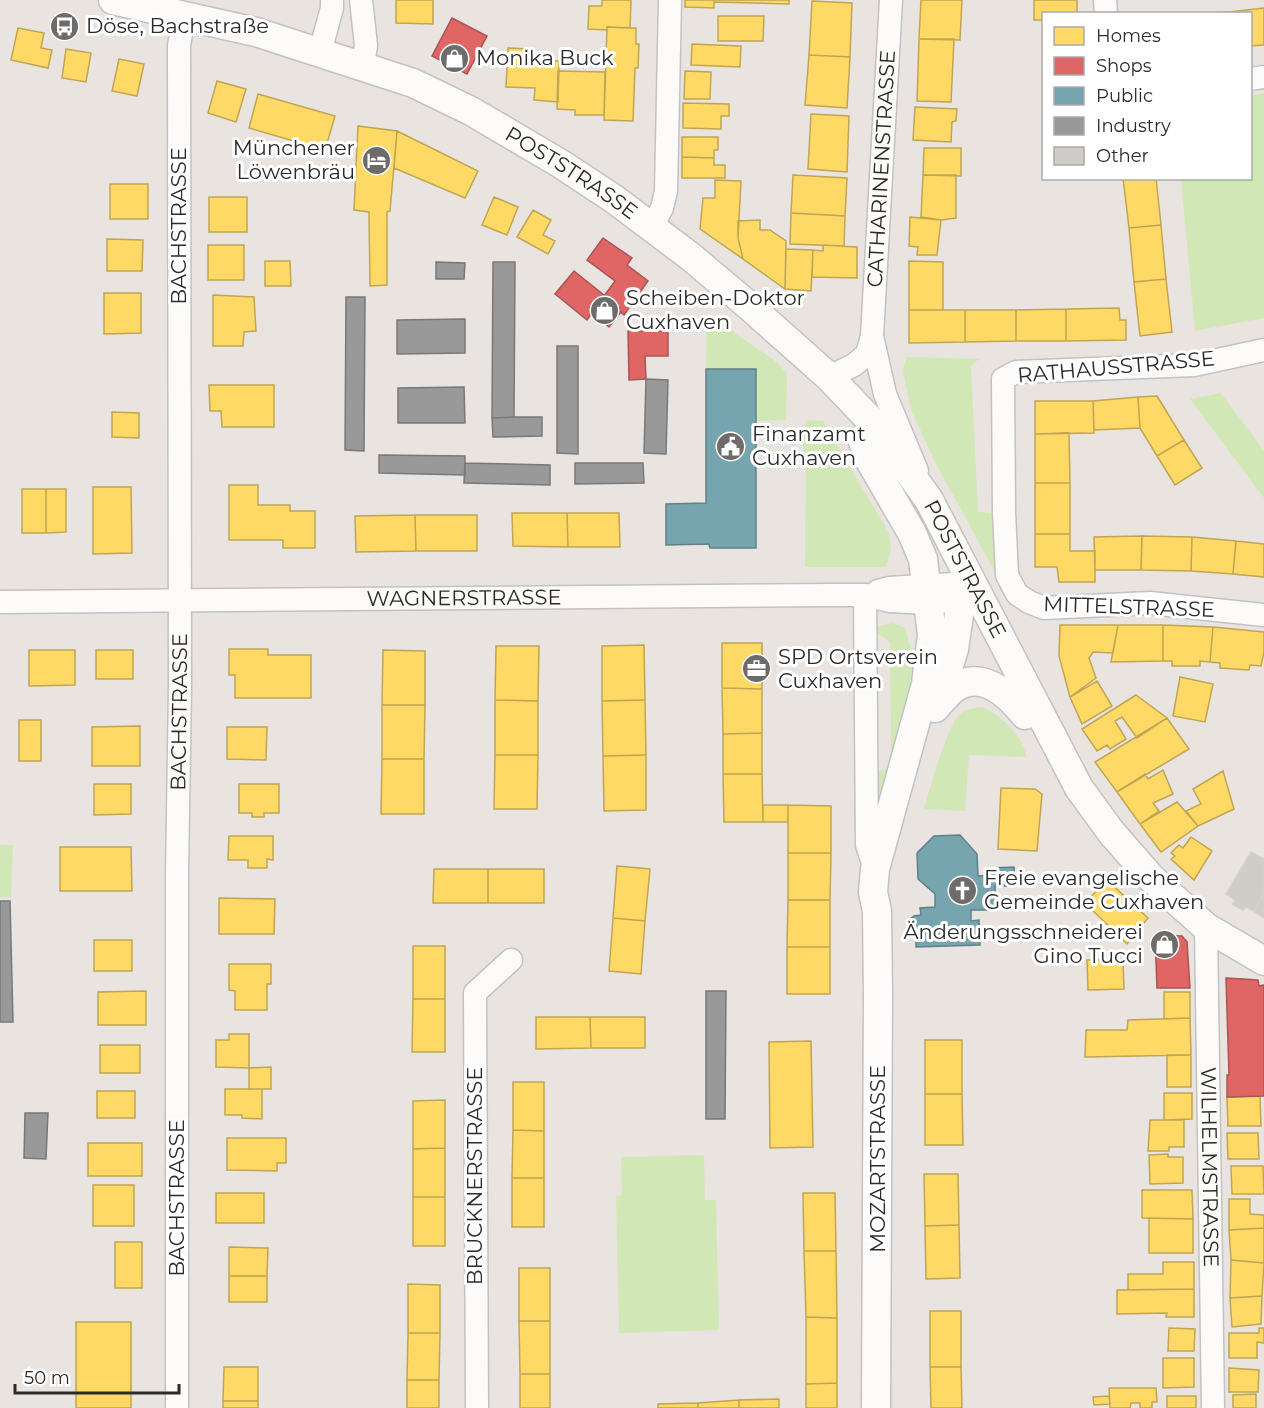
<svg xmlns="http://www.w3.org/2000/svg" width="1264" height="1408" font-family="Montserrat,sans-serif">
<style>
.green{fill:#d2e7b6}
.homes{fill:#ffd966;stroke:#bfa554;stroke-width:1.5}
.shops{fill:#e06666;stroke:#aa5454;stroke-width:1.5}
.public{fill:#76a5af;stroke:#608087;stroke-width:1.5}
.industry{fill:#999;stroke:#787878;stroke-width:1.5}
.building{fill:#d0cdc9;stroke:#d5d0cc;stroke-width:1.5}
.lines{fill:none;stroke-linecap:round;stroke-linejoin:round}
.minor-casing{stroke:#c3c1c2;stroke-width:25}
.tertiary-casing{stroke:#c3c1c2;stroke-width:31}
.minor{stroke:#fcfbfa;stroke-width:22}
.tertiary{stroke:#fcfbfa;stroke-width:28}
.labels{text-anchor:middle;stroke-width:6;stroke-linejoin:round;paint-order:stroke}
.poi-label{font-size:21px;fill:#2b2b2b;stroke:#fff;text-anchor:start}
.street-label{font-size:21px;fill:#2b2b2b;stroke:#fff}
</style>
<rect width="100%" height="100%" fill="#eae4e0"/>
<path class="green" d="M1264 93V318L1195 331 1181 179 1250 178 1251 96Z
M707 314 774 360 787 373 786 420 756 421V369H706Z
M906 357 979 359 971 366 978 512 994 513 995 572 936 464 911 410 903 371Z
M1221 393 1264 451V498L1190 399Z
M807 420 823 421 889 533 891 549 886 567H805L806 460C802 445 799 434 807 420Z
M893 623 905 628 913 657 912 662 923 663 874 837V770H891L890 642 874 631 875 627Z
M982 707C1001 716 1024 735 1026 757L969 755 965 811 924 809C929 791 947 727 959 715 965 709 974 708 982 707Z
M0 845H13L11 897H0Z
M704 1155 705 1200H716L719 1330 619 1333 616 1196 622 1195 621 1157Z"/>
<path class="homes" d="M396 0H433V24L396 23Z
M602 0H631L630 28 607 27V30L588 29 589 6H602Z
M685 0H714V8L685 7Z
M714 0H789V4L714 2Z
M921 0H962L960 40 919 39Z
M1034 0H1077V14H1044V20H1034Z
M812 1 852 3 850 57 809 55Z
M1264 8V45L1250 46V14H1212Z
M718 16H764L763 41H718Z
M607 27 636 28V44H639L638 68H635L633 121 604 120Z
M18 28 44 33 41 48 52 50 48 68 11 60Z
M919 39H954L951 102 917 101Z
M692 44 741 46 740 67 691 65Z
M508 48 530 49 529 60 559 61 558 102 534 100 535 88 506 87Z
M66 49 91 53 86 82 62 78Z
M809 55 850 57 847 108 805 105Z
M119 59 144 64 137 96 112 91Z
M558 71 605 72 604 115H575V110L557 109Z
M685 71 711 72 710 99H684Z
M217 81 246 89 236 122 208 113Z
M258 94 335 116 325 150 249 128Z
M683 103 729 104V116H721V129L683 128Z
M915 107 957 109 956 121 952 122 951 142 913 140Z
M811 114 849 116 847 172 808 169Z
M358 126 397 131 390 211 387 212V285L370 286 369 212 354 210Z
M397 131 478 171 465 198 394 168Z
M682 137H718V150H714V158L682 157Z
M924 148H961V176L923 175Z
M682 157 714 158V165H725V178H682Z
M793 175 847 178 845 216 791 213Z
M923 175H956V218L941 220 921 217Z
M1123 178H1156L1161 225 1129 228Z
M715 180 741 181 738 238 743 259 700 229 703 198H715Z
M110 184H148V219H110Z
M209 197H247V232H209Z
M494 197 518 207 507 235 482 225Z
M533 210 551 220 543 235 555 241 548 254 517 237Z
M791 213 845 216 844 246 790 244Z
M910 217 941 220 937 255H917L918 247 909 246Z
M760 220V230H770L786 241 785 289 743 259 738 238V221Z
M1161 225 1166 279 1134 282 1129 228Z
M107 239 143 240 142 271H107Z
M208 245H244V280H208Z
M823 245 857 247V278L812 277 813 250 823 251Z
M786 249 813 250 811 291 785 289Z
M265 261H290L291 286H265Z
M909 261 943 262V310H909Z
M1166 279 1172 332 1140 336 1134 282Z
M104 293H141V333L104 334Z
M213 295 254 297 256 331 244 332 243 346H213Z
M1119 308 1120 320H1126V340L1066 341V309Z
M1066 309V341H1016V310Z
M909 310H965V342L909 343Z
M965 310H1016V341L965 342Z
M209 385H274V427H222L221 411H210Z
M1157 396 1184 440 1157 456 1140 428 1138 397Z
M1138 397 1140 428 1094 430 1093 401Z
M1035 401H1093L1094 433 1035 434Z
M112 412 139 413V438L112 437Z
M1069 433 1070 483H1035V434Z
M1184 440 1202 468 1175 485 1157 456Z
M1035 483H1070V534H1035Z
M229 485H258V505H290V511H315V548H283V540H229Z
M93 487H131L132 553 93 554Z
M22 489H46V533H22Z
M46 489H66V532L46 533Z
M512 513H567L568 547 513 546Z
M567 513H619L620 547H568Z
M415 515 416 551 356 552 355 516Z
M415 515H477V551H416Z
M1035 534H1070V551H1095V582H1059L1057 567H1035Z
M1142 536 1192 537 1191 571 1141 570Z
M1142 536 1141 570H1095L1094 537Z
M1192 537 1236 541 1233 574 1191 571Z
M1236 541 1264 544V577L1233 574Z
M1060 625H1118L1113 653 1093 652 1089 658 1096 678 1070 697 1059 656Z
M1118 625H1163V661L1111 662Z
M1163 625 1213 627 1210 662 1200 661V666H1172V661H1163Z
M1213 627 1264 632V652L1261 666 1250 665 1249 670 1220 668V663L1210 662Z
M722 643H762V689L722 688Z
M644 645 645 700 602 701V646Z
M496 646H539L538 701 495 700Z
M229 649H268V655H311V698H235V675H229Z
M29 650H75V685L29 686Z
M96 650H133V679H96Z
M383 650 425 651V705H382Z
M1180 677 1213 684 1205 722 1173 716Z
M1097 681 1112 706 1082 724 1070 697Z
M722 688 762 689V733L723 734Z
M1136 695 1167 718 1137 738 1122 717 1115 721 1126 739 1110 749 1107 745 1097 751 1082 729Z
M495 700 538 701V755H495Z
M645 700 646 755 603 756 602 701Z
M382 705H425L424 759H382Z
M1167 718 1189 749 1117 792 1095 762Z
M19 720H41V761H19Z
M140 726V766H92V727Z
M227 727H267L266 760 227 759Z
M762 733V774H723V734Z
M495 755H538L537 809H494Z
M646 755V810L604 811 603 756Z
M382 759H424V814H381Z
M1163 770 1173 794 1153 803 1159 811 1140 824 1117 792 1145 774 1148 779Z
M1223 771 1234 809 1198 826 1186 811 1201 804 1193 789Z
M723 774H762L763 822H724Z
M94 784H131V814L94 815Z
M239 784H279V813H264V817H252V813H239Z
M1001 788 1035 789 1042 794 1037 851 998 849Z
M1177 802 1198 826 1161 852 1140 824Z
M763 805H788V822H763Z
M788 805 831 806V853H788Z
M229 836H273V860L267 859V868H248V860H228Z
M1191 837 1212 851 1194 880 1171 859 1175 856 1171 853 1179 845 1183 848Z
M60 847H131L132 891H60Z
M788 853H831L830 900H788Z
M617 866 650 869 645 921 613 918Z
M434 869H488V903H433Z
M488 869H544V903H488Z
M1107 880 1148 918 1127 944 1085 903Z
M219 898 275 899 274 934H219Z
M788 900H830V947H787Z
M613 918 645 921 641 974 609 971Z
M94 940H132V971H94Z
M413 946H445V999H413Z
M787 947H830V994H787Z
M1123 959 1124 989 1088 990 1087 960Z
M229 964H271V984H267V1010H235V991L229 990Z
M146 991V1025H98V992Z
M1164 992H1190V1018L1164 1019Z
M413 999H445V1052H412Z
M536 1017H590L591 1048 536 1049Z
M590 1017H645V1048H591Z
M1190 1018 1191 1055 1085 1057 1086 1030H1127L1128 1020Z
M229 1034H249V1068L216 1067V1040H229Z
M925 1040H962V1094H925Z
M811 1041 813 1147 770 1148 769 1042Z
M100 1045H140V1073H100Z
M1167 1055H1191V1087H1167Z
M271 1067V1089H249V1068Z
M513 1082H544V1131L513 1130Z
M225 1089H262V1119L242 1118V1115H225Z
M97 1091H135V1118H97Z
M1164 1093H1192V1119L1164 1120Z
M925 1094H962L963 1145H925Z
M1260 1096 1261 1126H1228L1227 1097Z
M445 1100V1148L413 1149V1101Z
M1150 1120H1184V1147H1169V1151H1148Z
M513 1130 544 1131V1178H512Z
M1227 1133H1258L1259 1159H1228Z
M227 1138H286V1163H277V1171L227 1170Z
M88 1143H142V1176H88Z
M445 1148V1197H413V1149Z
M1168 1154V1157H1183V1183L1150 1184 1149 1155Z
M1231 1166H1263L1264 1194H1232Z
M924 1174H958L959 1225 925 1226Z
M512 1178H544V1227H512Z
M93 1185H134V1226H93Z
M1142 1190H1192L1193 1219 1142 1218Z
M216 1193H264V1223H216Z
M803 1193H835L836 1251H804Z
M413 1197H445V1246H413Z
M1229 1199H1250V1214L1264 1215V1228L1229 1230Z
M1149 1218 1193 1219V1253H1149Z
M959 1225 960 1278 926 1279 925 1226Z
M1264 1228V1263L1231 1260 1229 1230Z
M115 1242H142V1288H115Z
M229 1247 268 1248 267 1276H229Z
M804 1251H836L837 1318 806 1317Z
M1231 1260 1264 1263 1262 1296 1230 1298Z
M1163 1262H1194V1289L1128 1290V1274H1163Z
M519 1268H550V1321H519Z
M229 1276H267V1302H229Z
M408 1284 440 1285V1333H408Z
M1194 1289V1317H1166L1167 1313 1117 1314V1290Z
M1262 1296 1261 1324 1232 1327 1230 1298Z
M930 1311H961V1367H930Z
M806 1317 837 1318V1383L806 1384Z
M519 1321H550V1374H520Z
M76 1322H131V1408H76Z
M1169 1328 1195 1329 1194 1351H1168Z
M1259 1328H1264V1343L1257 1342V1358H1229V1333H1259Z
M408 1333H440L439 1380H407Z
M1163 1358H1194V1387L1163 1388Z
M224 1367H258V1401H223Z
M930 1367H961L962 1408H931Z
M1229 1368 1259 1370 1258 1392H1229Z
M520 1374H550V1408H520Z
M407 1380H439V1408H407Z
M837 1383V1408H806V1384Z
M1109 1388H1156L1157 1402H1152V1408H1140V1403H1131L1130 1408H1110Z
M1256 1394V1408H1233V1395Z
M1109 1396 1110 1404 1094 1405 1093 1397Z
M1167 1396H1196V1408H1167Z
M779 1399V1408H739V1400Z
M739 1400V1408H698V1403Z
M223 1401H258V1408H223Z
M698 1403V1408H658V1404Z"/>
<path class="shops" d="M452 18 487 36 467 74 432 56Z
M603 238 632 258 627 265 648 281 624 315 619 311 620 308 604 296 615 281 587 260Z
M574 271 620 308 619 311 621 312 609 327 592 313 587 320 555 294Z
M628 331H668V356H645L646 379 629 380Z
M1155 935 1182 936 1187 942 1190 988H1157Z
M1226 978 1258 980 1259 986 1264 985V1096L1227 1097V1075H1229Z"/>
<path class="public" d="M706 369H756V548H710L709 544 666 545V504L706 503Z
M960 835 977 854 978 876 992 875V868L1014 867 1015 886H995L996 910H971V921L979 920 980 945 916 947V927L911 925 910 919 914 916 921 915 920 908 935 907V894L918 879 917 853 934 836Z"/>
<path class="industry" d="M436 262 465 263 464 279H436Z
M493 262H515L514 417 492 418Z
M346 297H365L364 451 345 450Z
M465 319V353L397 354V320Z
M557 346H578V454L557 453Z
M646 379 668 380 666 454 644 453Z
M464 387 465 423H398V388Z
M514 417H542V436L493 437 492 418Z
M379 455 465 456V475L379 473Z
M465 463 550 465V485L464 483Z
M575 463H643L644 483 575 484Z
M0 901H10L13 1022H0Z
M706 991H726L725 1119H706Z
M25 1113H48L46 1159 24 1158Z"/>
<path class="building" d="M1251 852 1264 859V893L1254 911 1246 907 1243 910 1232 904 1235 900 1226 894Z
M1264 893V918L1254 911Z"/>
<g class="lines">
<defs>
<g id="minor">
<path d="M361 0 366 45 363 66"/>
<path d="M1105 0 1106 14"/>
<path d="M320 52 332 8V0"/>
<path d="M1250 79 1264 77"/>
<path d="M652 227 662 208 666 191 670 0"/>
<path d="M872 336 885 394 917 471"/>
<path d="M1264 350 1194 365 1016 372 1003 379 1004 512 1007 575 1017 594 1029 602 1044 608 1150 603 1264 615"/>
<path id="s1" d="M829 377 854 365 867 354 872 336 891 0"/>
<path d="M878 591 890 588 953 584 979 595"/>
<path d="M865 595 867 845 875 869"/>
<path id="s2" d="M0 602 835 595H865L890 601 927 603 961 600 975 596"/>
<path id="s3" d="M1206 927 1213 1408"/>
<path id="s4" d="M177 1408V875L180 687 179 46 184 16"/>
<path d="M477 1408 475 993 511 960"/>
</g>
<g id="tertiary">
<path id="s5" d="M113 0 256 32 413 83 471 111 561 164 614 199 691 257 748 305 829 377 875 425 929 500 1079 788 1111 832 1151 878 1206 927 1264 961"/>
<path d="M862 439 869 459 912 533 923 559 932 635 926 684 875 869 873 892 877 911 878 994 876 1408"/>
<path d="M936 707 954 649 961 600"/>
<path d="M935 708C941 702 946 695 952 690 980 667 1008 694 1025 715"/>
</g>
</defs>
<use href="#minor" class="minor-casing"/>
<use href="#tertiary" class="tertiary-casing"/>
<use href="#minor" class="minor"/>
<use href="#tertiary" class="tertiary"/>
</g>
<defs>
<symbol id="bus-disc" viewBox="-11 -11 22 22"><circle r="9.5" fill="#6e6c6a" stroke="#fff"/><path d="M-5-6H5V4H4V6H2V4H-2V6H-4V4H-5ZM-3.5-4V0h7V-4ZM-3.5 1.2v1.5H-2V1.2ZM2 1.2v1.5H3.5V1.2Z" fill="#fff"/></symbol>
<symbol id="shop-disc" viewBox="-11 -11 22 22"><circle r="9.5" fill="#6e6c6a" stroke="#fff"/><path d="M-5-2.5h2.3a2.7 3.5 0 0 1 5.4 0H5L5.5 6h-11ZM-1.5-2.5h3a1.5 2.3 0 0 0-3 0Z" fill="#fff"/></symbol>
<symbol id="hotel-disc" viewBox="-11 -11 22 22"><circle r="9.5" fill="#6e6c6a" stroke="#fff"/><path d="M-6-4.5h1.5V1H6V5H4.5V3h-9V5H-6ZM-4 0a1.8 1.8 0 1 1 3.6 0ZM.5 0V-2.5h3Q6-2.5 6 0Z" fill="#fff"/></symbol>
<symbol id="civic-disc" viewBox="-11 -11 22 22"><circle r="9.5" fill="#6e6c6a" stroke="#fff"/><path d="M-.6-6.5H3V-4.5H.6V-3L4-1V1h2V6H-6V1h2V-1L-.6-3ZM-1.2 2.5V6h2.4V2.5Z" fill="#fff"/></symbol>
<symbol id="office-disc" viewBox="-11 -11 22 22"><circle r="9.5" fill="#6e6c6a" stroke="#fff"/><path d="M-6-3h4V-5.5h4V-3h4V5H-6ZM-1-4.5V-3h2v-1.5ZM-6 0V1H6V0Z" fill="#fff"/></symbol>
<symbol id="church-disc" viewBox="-11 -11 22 22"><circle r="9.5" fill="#6e6c6a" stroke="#fff"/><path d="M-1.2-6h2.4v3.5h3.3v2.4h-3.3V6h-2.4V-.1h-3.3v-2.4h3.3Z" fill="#fff"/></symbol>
</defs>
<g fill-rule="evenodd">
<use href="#bus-disc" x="48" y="10" width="33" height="33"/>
<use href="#shop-disc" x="438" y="42" width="33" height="33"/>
<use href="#hotel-disc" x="360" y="144" width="33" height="33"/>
<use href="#shop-disc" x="588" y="294" width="33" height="33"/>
<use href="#civic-disc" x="714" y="430" width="33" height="33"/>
<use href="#office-disc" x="740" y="652" width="33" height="33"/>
<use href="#church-disc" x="946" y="874" width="33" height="33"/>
<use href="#shop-disc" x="1148" y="928" width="33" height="33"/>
</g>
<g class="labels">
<g class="poi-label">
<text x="86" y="33">Döse, Bachstraße</text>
<text x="476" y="65">Monika Buck</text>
<text x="355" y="155" text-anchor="end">Münchener<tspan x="355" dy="24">Löwenbräu</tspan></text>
<text x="626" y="305">Scheiben-Doktor<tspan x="626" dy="24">Cuxhaven</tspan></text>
<text x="752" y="441">Finanzamt<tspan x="752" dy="24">Cuxhaven</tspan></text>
<text x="778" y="664">SPD Ortsverein<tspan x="778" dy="24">Cuxhaven</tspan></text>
<text x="984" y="885">Freie evangelische<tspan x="984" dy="24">Gemeinde Cuxhaven</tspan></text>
<text x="1143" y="939" text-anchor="end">Änderungsschneiderei<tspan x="1143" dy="24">Gino Tucci</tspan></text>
</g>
<g class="street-label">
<text dy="7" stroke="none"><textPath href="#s1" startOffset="231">CATHARINENSTRASSE</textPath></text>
<text dy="7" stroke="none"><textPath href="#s5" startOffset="494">POSTSTRASSE</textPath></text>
<text transform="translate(179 226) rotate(-90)" y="7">BACHSTRASSE</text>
<text transform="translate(1116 367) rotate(-5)" y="7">RATHAUSSTRASSE</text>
<text dy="7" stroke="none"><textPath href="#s5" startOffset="1060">POSTSTRASSE</textPath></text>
<text dy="7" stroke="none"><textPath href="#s2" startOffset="464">WAGNERSTRASSE</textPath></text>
<text transform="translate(1129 607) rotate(2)" y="7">MITTELSTRASSE</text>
<text dy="7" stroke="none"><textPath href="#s4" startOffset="696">BACHSTRASSE</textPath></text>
<text transform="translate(878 1159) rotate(-90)" y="7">MOZARTSTRASSE</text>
<text dy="7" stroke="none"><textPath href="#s3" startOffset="240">WILHELMSTRASSE</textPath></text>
<text transform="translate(475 1176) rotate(-90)" y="7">BRUCKNERSTRASSE</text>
<text transform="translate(177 1198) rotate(-90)" y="7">BACHSTRASSE</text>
</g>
</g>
<rect x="1042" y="12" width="210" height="168" fill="#ffffff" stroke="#aaaaaa" stroke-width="1.5"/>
<rect x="1054" y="27" width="30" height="18" fill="#ffd966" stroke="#aaaaaa" stroke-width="1.5"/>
<text x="1096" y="42" font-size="18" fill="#2b2b2b">Homes</text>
<rect x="1054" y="57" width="30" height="18" fill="#e06666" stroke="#aaaaaa" stroke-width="1.5"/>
<text x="1096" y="72" font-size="18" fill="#2b2b2b">Shops</text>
<rect x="1054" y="87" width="30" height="18" fill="#76a5af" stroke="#aaaaaa" stroke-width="1.5"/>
<text x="1096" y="102" font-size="18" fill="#2b2b2b">Public</text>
<rect x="1054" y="117" width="30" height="18" fill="#999999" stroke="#aaaaaa" stroke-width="1.5"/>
<text x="1096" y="132" font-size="18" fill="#2b2b2b">Industry</text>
<rect x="1054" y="147" width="30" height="18" fill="#d0cdc9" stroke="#aaaaaa" stroke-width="1.5"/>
<text x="1096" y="162" font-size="18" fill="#2b2b2b">Other</text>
<path d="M15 1384v9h164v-9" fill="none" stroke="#2b2b2b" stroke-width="3"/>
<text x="24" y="1384" font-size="18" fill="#2b2b2b" stroke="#ffffff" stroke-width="4.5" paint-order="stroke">50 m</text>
</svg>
